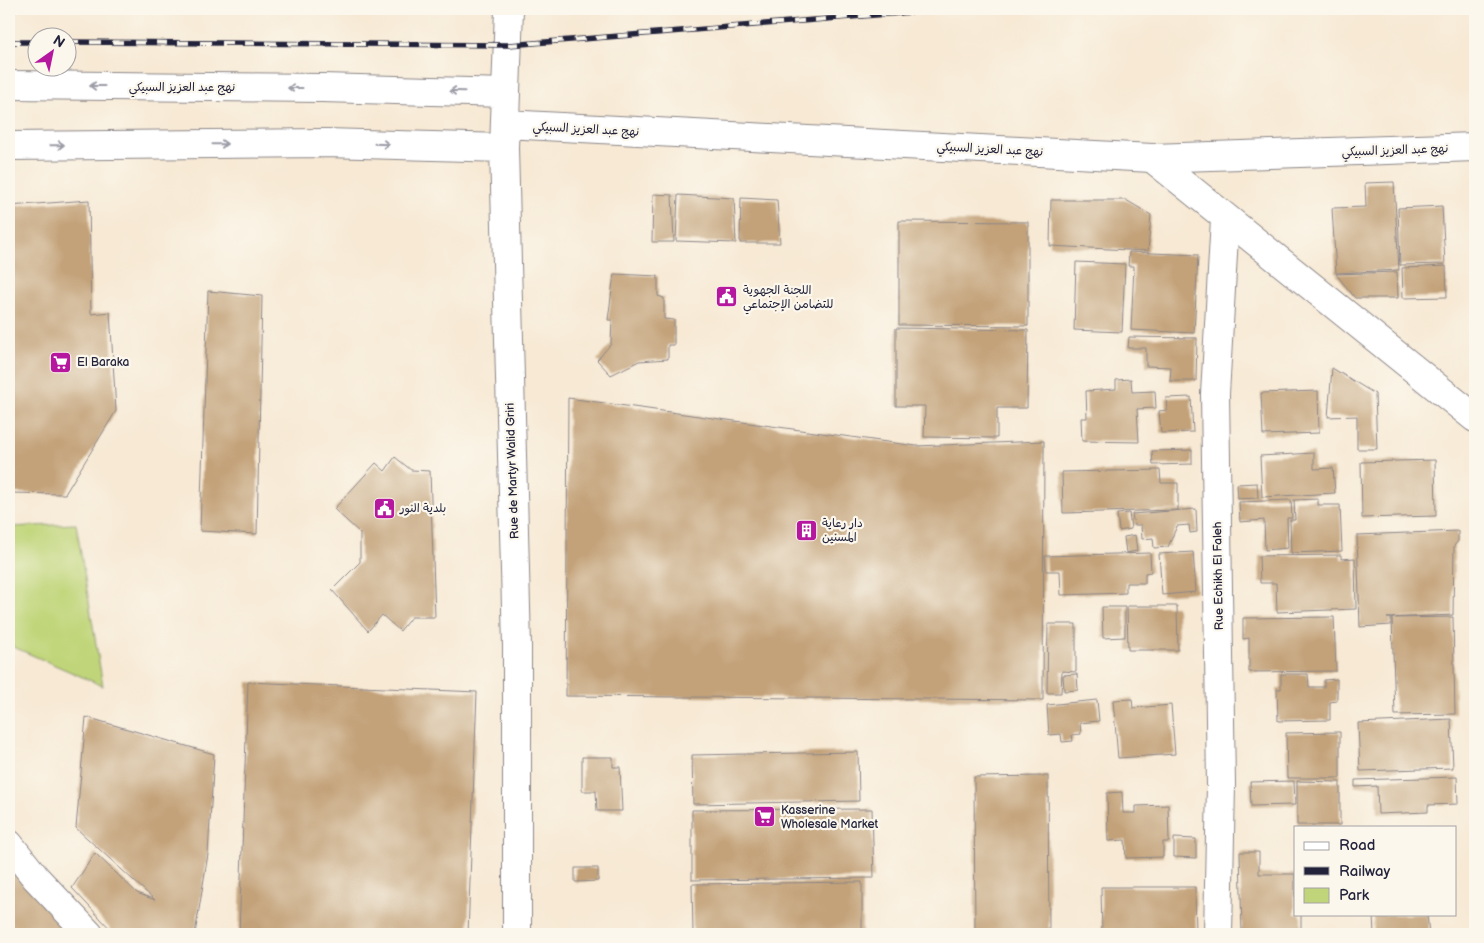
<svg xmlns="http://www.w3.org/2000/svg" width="1484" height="943" font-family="'Balsamiq Sans','Playpen Sans Arabic',sans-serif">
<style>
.green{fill:#c0d579;stroke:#717c5a}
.building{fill:#c3a279}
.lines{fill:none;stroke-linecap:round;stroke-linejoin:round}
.minor-casing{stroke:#8c8688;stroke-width:30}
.tertiary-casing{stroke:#8c8688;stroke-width:30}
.minor{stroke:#fff;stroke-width:28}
.tertiary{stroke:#fff;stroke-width:28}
.rail-casing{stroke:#22223b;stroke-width:5.5}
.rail{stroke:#fbf7ec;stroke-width:4;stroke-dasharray:11;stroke-linecap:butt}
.oneway{stroke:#9c9ca7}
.labels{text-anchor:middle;stroke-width:4.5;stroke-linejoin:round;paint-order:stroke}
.street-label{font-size:12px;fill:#22223b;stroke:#fbf7ec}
.poi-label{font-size:12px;fill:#22223b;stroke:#fbf7ec;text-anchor:start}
</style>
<rect width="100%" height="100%" fill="#fbf7ec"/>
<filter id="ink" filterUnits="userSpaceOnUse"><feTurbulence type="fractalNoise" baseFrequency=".02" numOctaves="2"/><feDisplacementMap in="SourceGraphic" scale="10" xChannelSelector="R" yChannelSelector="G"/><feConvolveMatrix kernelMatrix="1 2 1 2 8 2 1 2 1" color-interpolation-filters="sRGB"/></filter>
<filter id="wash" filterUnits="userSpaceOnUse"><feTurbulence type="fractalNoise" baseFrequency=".0096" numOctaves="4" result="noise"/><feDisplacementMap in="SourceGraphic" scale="20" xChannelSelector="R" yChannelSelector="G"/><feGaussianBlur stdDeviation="1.12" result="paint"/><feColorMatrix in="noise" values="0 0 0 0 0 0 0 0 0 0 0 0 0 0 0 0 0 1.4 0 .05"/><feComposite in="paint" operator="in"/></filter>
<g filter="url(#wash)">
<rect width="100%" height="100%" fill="#f7e9d4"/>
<path class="green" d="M76 524 103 686 9 645V527Z"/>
<g id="blocks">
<path class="building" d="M1394 182 1399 270 1336 273 1332 208 1366 207 1365 183Z
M653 194 672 195 674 242H652Z
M678 195 734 198 736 243 676 241Z
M741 198 777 200 780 243H740Z
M89 200 91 314 110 312 116 411 65 494 9 493V206Z
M1051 200H1126L1151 215 1148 251 1050 246Z
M1442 206 1445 264 1400 265 1398 208Z
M899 221 1028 222V326L899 325Z
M1129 252 1198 255 1194 333 1131 330 1134 266H1128Z
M1076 262 1125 264 1122 332 1074 330Z
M1446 266 1447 297 1403 298 1402 268Z
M1397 272 1398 298H1355L1336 274Z
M614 274 658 276V296L664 298V319L674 320V345H668V359L639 361 611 375 597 360 611 344 612 320H608Z
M208 291 262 296 257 534 200 531Z
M896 328 1028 330 1027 408H997V438L924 437 925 406H896Z
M1129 337 1197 338 1196 381H1170L1171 367 1146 366V348H1128Z
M1332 368 1375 394 1377 449H1357V416L1328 417Z
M1131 379 1132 392 1155 391 1156 408 1137 409 1139 442 1082 441 1081 418H1087L1086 391 1116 389V380Z
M1318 391 1319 433 1263 435 1261 393Z
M1191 397 1193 432 1161 433 1159 411 1167 410 1166 398Z
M568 398 916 446 1044 441 1043 700 566 696Z
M1192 450V464L1153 465 1152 451Z
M1314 453V469L1333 468 1335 493 1262 497 1260 456Z
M395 457 411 470 430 471 435 617H411L400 631 382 615 368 631 332 590 360 562V533L334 509 376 463 385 471Z
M1435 460 1436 516 1362 518 1361 462Z
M1160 470 1161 483H1178V510L1063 513 1062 472Z
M1257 483 1258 498 1238 499 1237 484Z
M1318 499V505H1340L1342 551 1291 553 1290 520H1295L1294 500Z
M1291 500 1292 518H1287L1288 548 1265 550 1264 520 1240 522 1239 502Z
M1196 509 1197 532 1190 533 1189 525 1177 526 1168 547 1154 548 1153 538 1142 539 1141 525H1134L1132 514Z
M1129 513 1131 529 1119 531 1117 514Z
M1458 531V541L1454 546 1453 615 1387 618H1391V625L1360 627 1357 535Z
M1135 535 1137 551 1126 553 1124 537Z
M1193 552 1196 592 1162 595 1159 554Z
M1150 553 1151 572 1145 573V583H1126V593L1061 595 1060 571H1046L1045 556Z
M1341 555V559L1355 558 1356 609 1277 612 1276 583H1260L1259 556Z
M1127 606H1177L1178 650H1128Z
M1102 607H1125V637L1103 638Z
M1334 617 1336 671 1249 672V638L1243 639V618Z
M1453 617 1455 714 1395 715 1392 618Z
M1048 624H1076V672L1062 671 1061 693H1047Z
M1077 674 1078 690 1064 691 1063 675Z
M1281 674H1308L1309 687H1324V680L1337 679V701L1330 702V720L1278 721 1277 689H1281Z
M248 682 477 692 468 934H239Z
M1132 699 1133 708 1171 705 1175 754 1118 758 1113 700Z
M1097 700 1099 721 1080 723 1081 734 1072 735 1073 741 1062 742 1061 734 1049 735 1047 705Z
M86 717 214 754 208 854 195 934H115L72 888 95 853 137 893 155 900 76 828Z
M1451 719 1453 768 1360 771 1358 723Z
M1340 732V778H1287L1286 733Z
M858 752 859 801 693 804 692 755Z
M582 757H613V767H620L622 811H597L596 791H582Z
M1048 776 1049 934H975L974 777Z
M1457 777 1458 804 1428 805V812L1378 814 1377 786 1355 787V780Z
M1294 781 1295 805 1251 806 1250 782Z
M1297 781 1340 782V825H1297Z
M1122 792 1123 813H1136V806L1168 805 1169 842H1163V857L1126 858 1125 840 1108 841 1107 793Z
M872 809 874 878 692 880V810Z
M1174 838 1196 839V858L1174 857Z
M1240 852H1259V874H1295V914H1301V934H1242Z
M9 868 81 934H9Z
M575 868H598V881L575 882Z
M862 882V934H693L692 884Z
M1101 887H1195L1196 934H1102Z
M1427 914 1429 934H1374L1373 915Z"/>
</g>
</g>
<g filter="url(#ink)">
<use href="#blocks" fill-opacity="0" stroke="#8c8688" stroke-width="1"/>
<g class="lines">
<defs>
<path id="minor" d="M1152 158 1475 418
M9 844 36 878 89 934
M1218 934 1221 785 1215 394 1225 219"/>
<path id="tertiary" d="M509 9 504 148 517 646V934
M9 85 322 88 506 93
M505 124 1152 158 1475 147
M9 146 326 143 504 148"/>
</defs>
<use href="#minor" class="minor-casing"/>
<use href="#tertiary" class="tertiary-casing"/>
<use href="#minor" class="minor"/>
<use href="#tertiary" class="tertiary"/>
<defs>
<path id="rail" d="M9 42H38
M68 42 509 45 949 9"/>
</defs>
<use href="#rail" class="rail-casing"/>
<use href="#rail" class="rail"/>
</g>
<defs><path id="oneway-shaft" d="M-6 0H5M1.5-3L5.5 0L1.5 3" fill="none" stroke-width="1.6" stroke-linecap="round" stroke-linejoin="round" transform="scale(1.25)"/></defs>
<g class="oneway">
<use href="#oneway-shaft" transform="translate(97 86) rotate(-180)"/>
<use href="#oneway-shaft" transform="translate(295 88) rotate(-180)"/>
<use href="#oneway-shaft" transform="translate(457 91) rotate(-178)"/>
<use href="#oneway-shaft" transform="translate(220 144) rotate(-1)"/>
<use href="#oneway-shaft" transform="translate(382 144) rotate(2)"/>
<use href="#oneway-shaft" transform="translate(57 145) rotate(-1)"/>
</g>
</g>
<defs>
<symbol id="civic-square" viewBox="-11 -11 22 22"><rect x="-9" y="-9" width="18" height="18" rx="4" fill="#b5179e" stroke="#fbf7ec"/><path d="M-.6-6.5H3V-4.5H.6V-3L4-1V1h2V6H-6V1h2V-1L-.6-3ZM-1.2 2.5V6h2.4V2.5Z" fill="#fff"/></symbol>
<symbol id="supermarket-square" viewBox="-11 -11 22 22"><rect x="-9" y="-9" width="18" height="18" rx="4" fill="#b5179e" stroke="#fbf7ec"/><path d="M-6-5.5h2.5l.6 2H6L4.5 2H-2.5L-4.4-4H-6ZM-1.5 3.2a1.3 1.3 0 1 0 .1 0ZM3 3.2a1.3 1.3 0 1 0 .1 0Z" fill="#fff"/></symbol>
<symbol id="building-square" viewBox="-11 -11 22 22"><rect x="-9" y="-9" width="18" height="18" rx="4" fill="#b5179e" stroke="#fbf7ec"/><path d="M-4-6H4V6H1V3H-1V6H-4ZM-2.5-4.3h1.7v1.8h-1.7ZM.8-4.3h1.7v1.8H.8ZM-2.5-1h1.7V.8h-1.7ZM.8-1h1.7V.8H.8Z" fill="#fff"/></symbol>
</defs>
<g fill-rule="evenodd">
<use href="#civic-square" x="714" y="284" width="25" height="25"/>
<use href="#supermarket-square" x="48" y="350" width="25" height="25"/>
<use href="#civic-square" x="372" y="496" width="25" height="25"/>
<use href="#building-square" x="794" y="518" width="25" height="25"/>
<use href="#supermarket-square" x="752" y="804" width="25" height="25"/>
</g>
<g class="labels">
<g class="street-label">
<text x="182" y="91">نهج عبد العزيز السبيكي</text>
<text transform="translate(586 129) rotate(3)" y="4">نهج عبد العزيز السبيكي</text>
<text transform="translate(990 149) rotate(3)" y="4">نهج عبد العزيز السبيكي</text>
<text transform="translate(1395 150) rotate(-2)" y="4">نهج عبد العزيز السبيكي</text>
<text transform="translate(512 471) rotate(-92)" y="4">Rue de Martyr Walid Griri</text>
<text transform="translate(1218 576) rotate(-91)" y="4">Rue Echikh El Faleh</text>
</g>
<g class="poi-label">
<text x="743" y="294">اللجنة الجهوية<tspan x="743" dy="14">للتضامن الإجتماعي</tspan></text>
<text x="77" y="366">El Baraka</text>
<text x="400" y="512">بلدية النور</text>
<text x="822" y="527">دار رعاية<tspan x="822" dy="14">المسنين</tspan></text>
<text x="781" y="814">Kasserine<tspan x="781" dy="14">Wholesale Market</tspan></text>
</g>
</g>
<rect width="1484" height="943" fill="none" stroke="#fbf7ec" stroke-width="30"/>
<rect x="1294" y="826" width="162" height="90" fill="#fbf7ec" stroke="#a4a2a5"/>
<rect x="1304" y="842" width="25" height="8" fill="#ffffff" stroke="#a4a2a5"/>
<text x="1339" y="850" font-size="15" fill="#22223b">Road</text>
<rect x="1304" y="867" width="25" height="8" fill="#22223b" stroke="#a4a2a5"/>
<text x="1339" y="876" font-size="15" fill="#22223b">Railway</text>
<rect x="1304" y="888" width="25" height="15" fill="#c0d579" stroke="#a4a2a5"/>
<text x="1339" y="900" font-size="15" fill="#22223b">Park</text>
<g transform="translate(52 52) rotate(33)"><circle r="24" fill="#fbf7ec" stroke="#a4a2a5"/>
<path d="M0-4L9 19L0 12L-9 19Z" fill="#b5179e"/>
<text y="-8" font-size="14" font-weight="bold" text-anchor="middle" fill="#22223b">N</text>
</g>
</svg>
